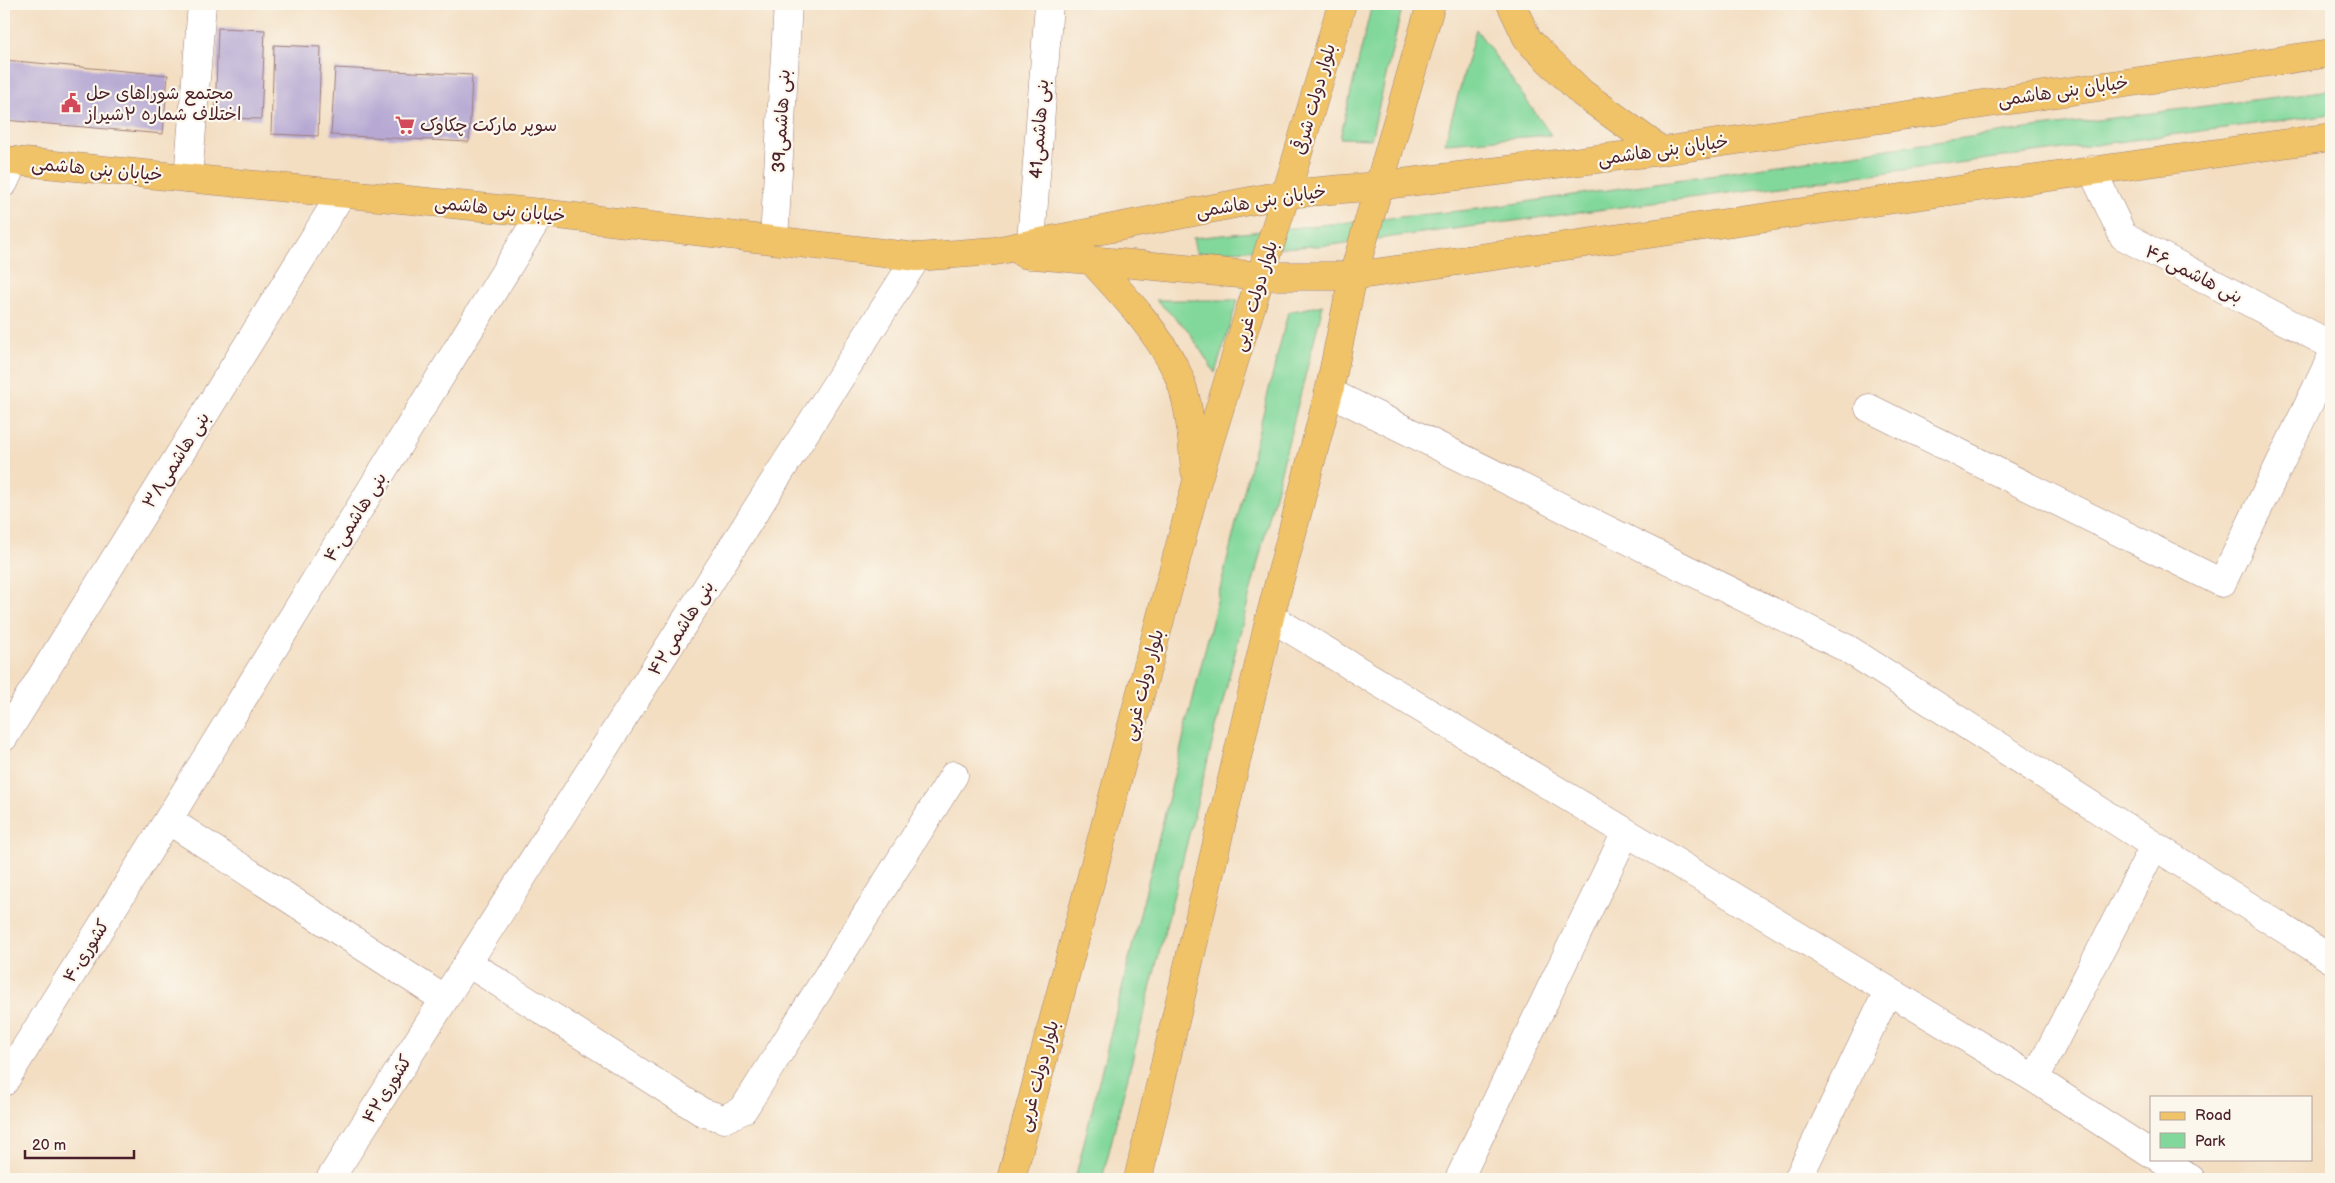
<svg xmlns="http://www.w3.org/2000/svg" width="2335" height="1183" font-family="'Balsamiq Sans','Playpen Sans Arabic',sans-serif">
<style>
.green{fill:#82d89b;stroke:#667c63}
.building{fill:#b6a8d3}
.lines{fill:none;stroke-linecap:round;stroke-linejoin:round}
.minor-casing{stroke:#9e7e76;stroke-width:29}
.major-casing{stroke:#9e7e76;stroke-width:29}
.minor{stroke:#fff;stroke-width:28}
.major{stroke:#f0c369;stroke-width:28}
.labels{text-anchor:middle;stroke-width:4.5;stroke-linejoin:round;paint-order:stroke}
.street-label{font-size:18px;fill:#4a1f2b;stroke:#fbf7ec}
.poi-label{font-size:18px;fill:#4a1f2b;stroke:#fbf7ec;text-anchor:start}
</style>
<rect width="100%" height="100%" fill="#fbf7ec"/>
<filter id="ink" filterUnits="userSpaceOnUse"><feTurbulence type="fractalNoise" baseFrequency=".02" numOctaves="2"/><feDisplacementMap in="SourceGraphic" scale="10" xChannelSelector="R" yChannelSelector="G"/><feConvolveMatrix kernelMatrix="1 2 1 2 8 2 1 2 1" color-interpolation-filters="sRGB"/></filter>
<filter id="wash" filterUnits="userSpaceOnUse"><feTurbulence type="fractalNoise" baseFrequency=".0096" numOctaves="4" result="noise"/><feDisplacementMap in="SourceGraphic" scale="20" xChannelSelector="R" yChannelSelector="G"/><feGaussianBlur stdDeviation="1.12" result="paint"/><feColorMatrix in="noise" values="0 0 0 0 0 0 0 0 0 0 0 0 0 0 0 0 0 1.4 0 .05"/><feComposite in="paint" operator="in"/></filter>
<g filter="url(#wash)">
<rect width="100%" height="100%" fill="#f3dec2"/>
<path class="green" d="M1372 4H1403L1371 139 1340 138Z
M1476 29 1551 135 1445 143Z
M2331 90V114L1331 245 1196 253 1193 238 1478 209 2011 131Z
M1156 300H1238L1215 373 1187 329Z
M1323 305 1102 1179H1075L1288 312Z"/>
<g id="blocks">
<path class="building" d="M218 28 265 30 261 119 215 118Z
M274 45 321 47 318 136 271 134Z
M4 60 168 75 163 134 4 120Z
M335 68 472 75 469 142 331 135Z"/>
</g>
</g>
<g filter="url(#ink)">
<use href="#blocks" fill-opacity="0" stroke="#9e7e76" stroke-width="1"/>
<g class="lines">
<defs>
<path id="minor" d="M2092 170 2123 236 2331 345
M188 178 202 4
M4 183 14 161
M774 239 788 4
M1030 255 1049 4
M1329 392 1848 649 2331 959
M1869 408 2222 583 2331 358
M1270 617 2035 1079 2151 1154
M4 737 342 193
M168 820 444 999
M468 963 702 1112 724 1119 743 1110 954 775
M2035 1079 2154 846
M4 1082 168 820 541 213
M2160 1159 2191 1179
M330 1179 917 257
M1459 1179 1626 832
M1798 1179 1888 991"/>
<path id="major" d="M1511 4 1528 40 1582 93 1662 151
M4 160 541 213 917 257 995 251 1286 194 1377 186 1662 151 2331 53
M1024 254 1261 276H1353L2331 137
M1092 261C1123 295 1155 328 1176 370 1190 399 1192 440 1195 471
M1011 1179 1196 485 1286 194 1342 4
M1138 1179 1270 617 1329 392 1353 276 1431 4"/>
</defs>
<use href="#minor" class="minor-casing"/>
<use href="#major" class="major-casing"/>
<use href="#minor" class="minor"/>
<use href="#major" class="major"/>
</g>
</g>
<defs>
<symbol id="civic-bare" viewBox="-9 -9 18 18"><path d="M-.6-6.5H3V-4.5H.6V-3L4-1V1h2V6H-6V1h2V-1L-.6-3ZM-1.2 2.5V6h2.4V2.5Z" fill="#d1495b" stroke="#fbf7ec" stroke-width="2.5" paint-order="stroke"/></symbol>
<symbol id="supermarket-bare" viewBox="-9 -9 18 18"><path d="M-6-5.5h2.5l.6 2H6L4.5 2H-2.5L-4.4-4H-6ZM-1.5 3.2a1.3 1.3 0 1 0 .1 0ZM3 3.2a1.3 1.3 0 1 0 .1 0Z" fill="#d1495b" stroke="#fbf7ec" stroke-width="2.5" paint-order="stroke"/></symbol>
</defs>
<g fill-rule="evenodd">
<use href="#civic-bare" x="57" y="89" width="28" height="28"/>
<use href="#supermarket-bare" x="391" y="111" width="28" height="28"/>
</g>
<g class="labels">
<g class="street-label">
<text transform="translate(2063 91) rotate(-8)" y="6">خیابان بنی هاشمی</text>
<text transform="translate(1314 99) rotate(-74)" y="6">بلوار دولت شرقی</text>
<text transform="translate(781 121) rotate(-87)" y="6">بنی هاشمی39</text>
<text transform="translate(1039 129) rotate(-86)" y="6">بنی هاشمی41</text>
<text transform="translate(1663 150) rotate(-8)" y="6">خیابان بنی هاشمی</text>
<text transform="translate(97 169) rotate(5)" y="6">خیابان بنی هاشمی</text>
<text transform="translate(1261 201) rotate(-9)" y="6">خیابان بنی هاشمی</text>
<text transform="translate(500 209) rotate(6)" y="6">خیابان بنی هاشمی</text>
<text transform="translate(2194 274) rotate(27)" y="6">بنی هاشمی۴۶</text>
<text transform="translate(1255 296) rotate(-73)" y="6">بلوار دولت غربی</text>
<text transform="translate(176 460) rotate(-58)" y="6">بنی هاشمی۳۸</text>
<text transform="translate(355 517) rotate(-58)" y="6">بنی هاشمی۴۰</text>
<text transform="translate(681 628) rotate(-58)" y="6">بنی هاشمی۴۲</text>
<text transform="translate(1143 685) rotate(-75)" y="6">بلوار دولت غربی</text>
<text transform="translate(86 951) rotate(-58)" y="6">کشوری۴۰</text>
<text transform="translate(1038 1076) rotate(-75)" y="6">بلوار دولت غربی</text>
<text transform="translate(387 1089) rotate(-58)" y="6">کشوری۴۲</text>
</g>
<g class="poi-label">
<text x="86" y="99">مجتمع شوراهای حل<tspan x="86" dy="21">اختلاف شماره ۲شیراز</tspan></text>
<text x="420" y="131">سوپر مارکت چکاوک</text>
</g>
</g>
<rect width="2335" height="1183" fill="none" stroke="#fbf7ec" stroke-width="20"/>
<rect x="2150" y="1096" width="162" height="65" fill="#fbf7ec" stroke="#b4a19f"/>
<rect x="2160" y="1112" width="25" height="8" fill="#f0c369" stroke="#b4a19f"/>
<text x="2195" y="1120" font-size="15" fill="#4a1f2b">Road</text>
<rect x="2160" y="1133" width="25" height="15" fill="#82d89b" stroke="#b4a19f"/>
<text x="2195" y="1146" font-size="15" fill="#4a1f2b">Park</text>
<path d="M25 1150v8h109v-8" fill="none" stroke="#4a1f2b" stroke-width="2.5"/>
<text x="32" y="1150" font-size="15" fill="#4a1f2b" stroke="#fbf7ec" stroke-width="4" paint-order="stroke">20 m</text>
</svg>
